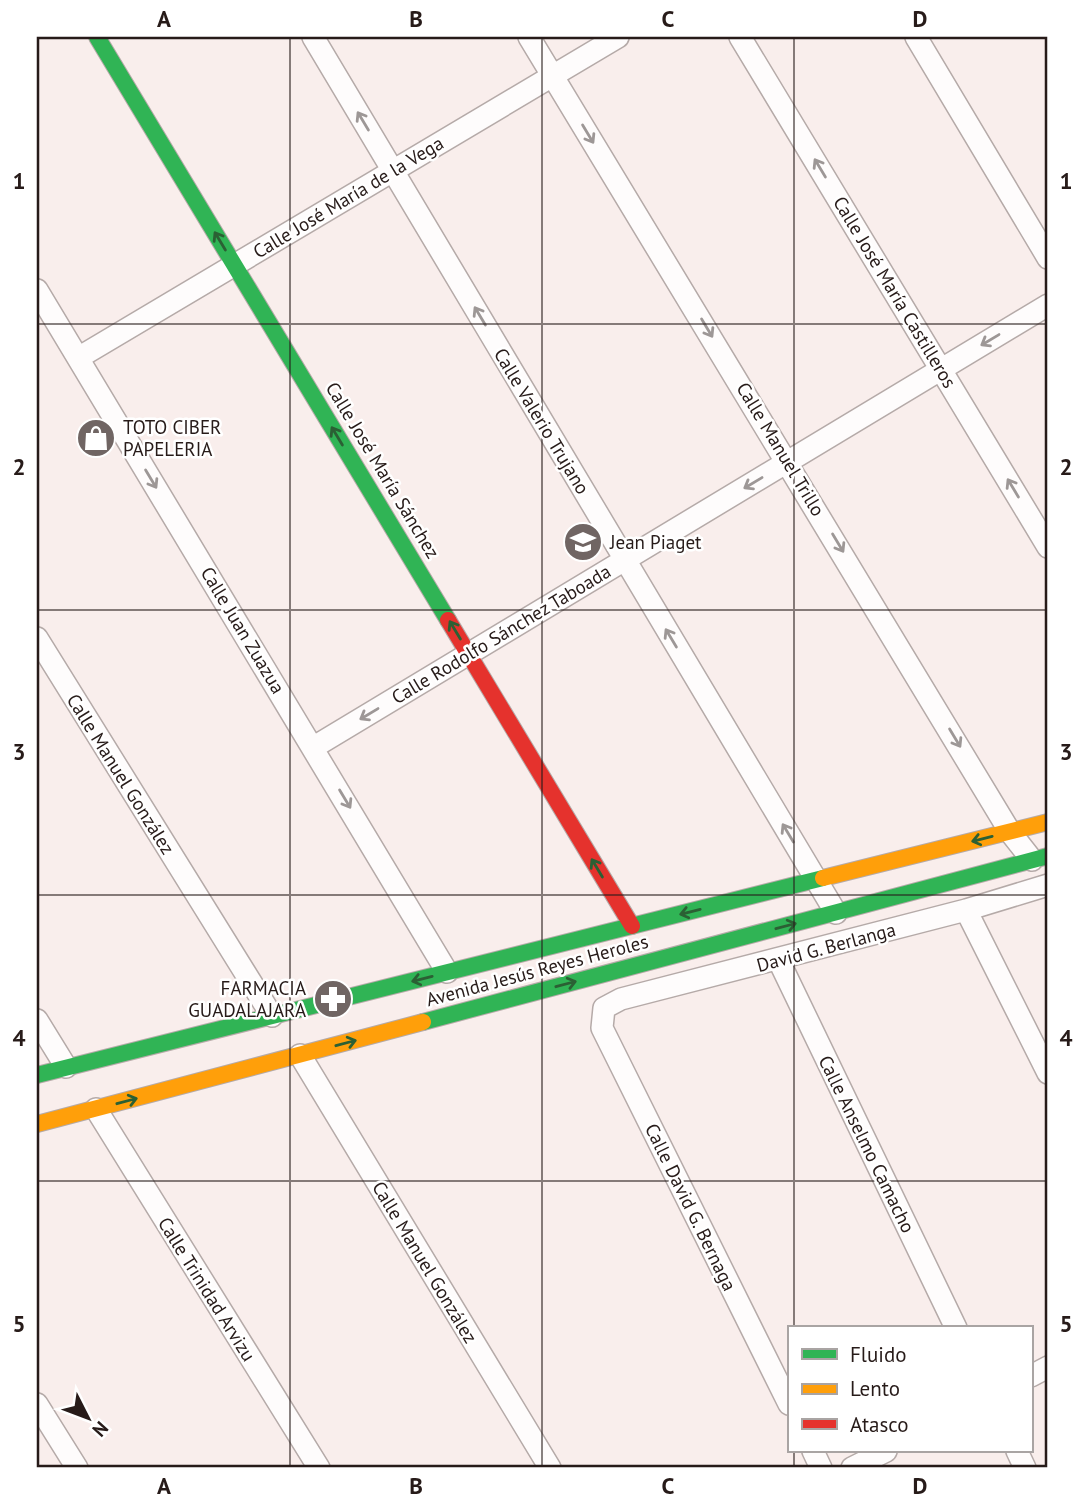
<svg xmlns="http://www.w3.org/2000/svg" width="1085" height="1505" font-family="'PT Sans',sans-serif">
<style>
.lines{fill:none;stroke-linecap:round;stroke-linejoin:round}
.street-casing{stroke:#b5aaa8;stroke-width:24}
.fast-casing{stroke:#b5aaa8;stroke-width:18}
.slow-casing{stroke:#b5aaa8;stroke-width:18}
.jam-casing{stroke:#b5aaa8;stroke-width:18}
.street{stroke:#fefcfc;stroke-width:21}
.fast{stroke:#30b455;stroke-width:16}
.slow{stroke:#ff9f0a;stroke-width:16}
.jam{stroke:#e5322d;stroke-width:16}
.oneway{stroke:#9d9796}
.oneway2{stroke:#2b6034}
.grid{fill:none;stroke:#271b19;stroke-width:2;stroke-opacity:0.55}
.labels{text-anchor:middle;stroke-width:5;stroke-linejoin:round;paint-order:stroke}
.street-label{font-size:19px;fill:#271b19;stroke:#fff}
.poi-label{font-size:19px;fill:#271b19;stroke:#fff;text-anchor:start}
.neatline{fill:none;stroke:#271b19;stroke-width:2.5}
.grid-label{font-size:23px;text-anchor:middle;font-weight:bold;fill:#271b19}
</style>
<rect width="100%" height="100%" fill="#f9eeec"/>
<g class="lines">
<defs>
<path id="street" d="M313 37 836 913
M529 37 1010 832 1032 860
M740 37 1048 547
M916 37 1048 258
M37 290 447 972
M78 358 618 37
M37 638 272 1016
M314 747 1048 305
M966 910 1048 1073
M778 959 956 1328
M37 1020 66 1067
M300 1055 550 1468
M96 1109 319 1468
M1031 1376 1048 1367
M37 1404 77 1468
M789 1404 602 1028 604 1008 621 999 966 910 1048 885
M813 1451 821 1468
M1017 1451 1025 1468
M852 1468 886 1451"/>
<path id="fast" d="M97 37 448 620
M423 1022 1048 856
M37 1075 823 878"/>
<path id="slow" d="M823 878 1048 822
M37 1124 423 1022"/>
<path id="jam" d="M448 620 632 926"/>
</defs>
<use href="#street" class="street-casing"/>
<use href="#fast" class="fast-casing"/>
<use href="#slow" class="slow-casing"/>
<use href="#jam" class="jam-casing"/>
<use href="#street" class="street"/>
<use href="#fast" class="fast"/>
<use href="#slow" class="slow"/>
<use href="#jam" class="jam"/>
</g>
<defs><path id="oneway-shaft" d="M-6 0H5M1.5-3L5.5 0L1.5 3" fill="none" stroke-width="1.6" stroke-linecap="round" stroke-linejoin="round" transform="scale(1.75)"/></defs>
<g class="oneway">
<use href="#oneway-shaft" transform="translate(363 121) rotate(-121)"/>
<use href="#oneway-shaft" transform="translate(588 134) rotate(59)"/>
<use href="#oneway-shaft" transform="translate(820 168) rotate(-121)"/>
<use href="#oneway-shaft" transform="translate(480 316) rotate(-121)"/>
<use href="#oneway-shaft" transform="translate(707 328) rotate(59)"/>
<use href="#oneway-shaft" transform="translate(990 340) rotate(149)"/>
<use href="#oneway-shaft" transform="translate(151 479) rotate(59)"/>
<use href="#oneway-shaft" transform="translate(753 483) rotate(149)"/>
<use href="#oneway-shaft" transform="translate(1013 488) rotate(-121)"/>
<use href="#oneway-shaft" transform="translate(838 543) rotate(59)"/>
<use href="#oneway-shaft" transform="translate(671 638) rotate(-121)"/>
<use href="#oneway-shaft" transform="translate(369 714) rotate(149)"/>
<use href="#oneway-shaft" transform="translate(955 738) rotate(59)"/>
<use href="#oneway-shaft" transform="translate(345 799) rotate(59)"/>
<use href="#oneway-shaft" transform="translate(788 833) rotate(-121)"/>
</g>
<g class="oneway2">
<use href="#oneway-shaft" transform="translate(220 241) rotate(-121)"/>
<use href="#oneway-shaft" transform="translate(337 436) rotate(-121)"/>
<use href="#oneway-shaft" transform="translate(455 630) rotate(-121)"/>
<use href="#oneway-shaft" transform="translate(982 839) rotate(166)"/>
<use href="#oneway-shaft" transform="translate(597 868) rotate(-121)"/>
<use href="#oneway-shaft" transform="translate(690 912) rotate(166)"/>
<use href="#oneway-shaft" transform="translate(786 926) rotate(-15)"/>
<use href="#oneway-shaft" transform="translate(422 979) rotate(166)"/>
<use href="#oneway-shaft" transform="translate(566 984) rotate(-15)"/>
<use href="#oneway-shaft" transform="translate(346 1043) rotate(-15)"/>
<use href="#oneway-shaft" transform="translate(127 1101) rotate(-15)"/>
</g>
<path class="grid" d="M290 37V1468M542 37V1468M794 37V1328M37 324H1048M37 610H1048M37 895H1048M37 1181H1048M794 1451V1468"/>
<defs>
<symbol id="shop-disc" viewBox="-11 -11 22 22"><circle r="9.5" fill="#706563" stroke="#fff"/><path d="M-5-2.5h2.3a2.7 3.5 0 0 1 5.4 0H5L5.5 6h-11ZM-1.5-2.5h3a1.5 2.3 0 0 0-3 0Z" fill="#fff"/></symbol>
<symbol id="school-disc" viewBox="-11 -11 22 22"><circle r="9.5" fill="#706563" stroke="#fff"/><path d="M0-5L7-2L0 1L-7-2ZM-4 1L0 2.5L4 1V4Q0 6-4 4Z" fill="#fff"/></symbol>
<symbol id="pharmacy-disc" viewBox="-11 -11 22 22"><circle r="9.5" fill="#706563" stroke="#fff"/><path d="M-2-6h4v4h4v4h-4v4h-4v-4h-4v-4h4Z" fill="#fff"/></symbol>
</defs>
<g fill-rule="evenodd">
<use href="#shop-disc" x="74" y="416" width="44" height="44"/>
<use href="#school-disc" x="561" y="520" width="44" height="44"/>
<use href="#pharmacy-disc" x="311" y="977" width="44" height="44"/>
</g>
<g class="labels">
<g class="street-label">
<text transform="translate(348 197) rotate(-31)" y="7">Calle José María de la Vega</text>
<text transform="translate(895 292) rotate(59)" y="7">Calle José María Castilleros</text>
<text transform="translate(542 421) rotate(59)" y="7">Calle Valerio Trujano</text>
<text transform="translate(781 449) rotate(59)" y="7">Calle Manuel Trillo</text>
<text transform="translate(383 470) rotate(59)" y="7">Calle José María Sánchez</text>
<text transform="translate(243 630) rotate(59)" y="7">Calle Juan Zuazua</text>
<text transform="translate(501 634) rotate(-31)" y="7">Calle Rodolfo Sánchez Taboada</text>
<text transform="translate(121 774) rotate(58)" y="7">Calle Manuel González</text>
<text transform="translate(826 947) rotate(-15)" y="7">David G. Berlanga</text>
<text transform="translate(537 970) rotate(-15)" y="7">Avenida Jesús Reyes Heroles</text>
<text transform="translate(867 1144) rotate(64)" y="7">Calle Anselmo Camacho</text>
<text transform="translate(691 1207) rotate(64)" y="7">Calle David G. Bernaga</text>
<text transform="translate(425 1262) rotate(59)" y="7">Calle Manuel González</text>
<text transform="translate(207 1289) rotate(58)" y="7">Calle Trinidad Arvizu</text>
</g>
<g class="poi-label">
<text x="123" y="434">TOTO CIBER<tspan x="123" dy="22">PAPELERIA</tspan></text>
<text x="610" y="549">Jean Piaget</text>
<text x="306" y="995" text-anchor="end">FARMACIA<tspan x="306" dy="22">GUADALAJARA</tspan></text>
</g>
</g>
<rect width="1085" height="1505" fill="none" stroke="#ffffff" stroke-width="77"/>
<rect x="788" y="1326" width="245" height="126" fill="#ffffff" stroke="#a9a4a3" stroke-width="2"/>
<rect x="802" y="1349" width="35" height="10" fill="#30b455" stroke="#a9a4a3" stroke-width="2"/>
<text x="850" y="1362" font-size="21" fill="#271b19">Fluido</text>
<rect x="802" y="1384" width="35" height="10" fill="#ff9f0a" stroke="#a9a4a3" stroke-width="2"/>
<text x="850" y="1396" font-size="21" fill="#271b19">Lento</text>
<rect x="802" y="1419" width="35" height="10" fill="#e5322d" stroke="#a9a4a3" stroke-width="2"/>
<text x="850" y="1432" font-size="21" fill="#271b19">Atasco</text>
<g transform="translate(88 1418) rotate(132)" stroke="#ffffff" stroke-width="5" paint-order="stroke">
<path d="M0-5L12 26L0 18L-12 26Z" fill="#271b19"/>
<text y="-10" font-size="19" font-weight="bold" text-anchor="middle" fill="#271b19">N</text>
</g>
<rect x="38" y="38" width="1008" height="1428" class="neatline"/>
<g class="grid-label">
<text x="164" y="27">A</text>
<text x="416" y="27">B</text>
<text x="668" y="27">C</text>
<text x="920" y="27">D</text>
<text x="19" y="189">1</text>
<text x="1066" y="189">1</text>
<text x="19" y="475">2</text>
<text x="1066" y="475">2</text>
<text x="19" y="760">3</text>
<text x="1066" y="760">3</text>
<text x="19" y="1046">4</text>
<text x="1066" y="1046">4</text>
<text x="19" y="1332">5</text>
<text x="1066" y="1332">5</text>
<text x="164" y="1494">A</text>
<text x="416" y="1494">B</text>
<text x="668" y="1494">C</text>
<text x="920" y="1494">D</text>
</g>
</svg>
